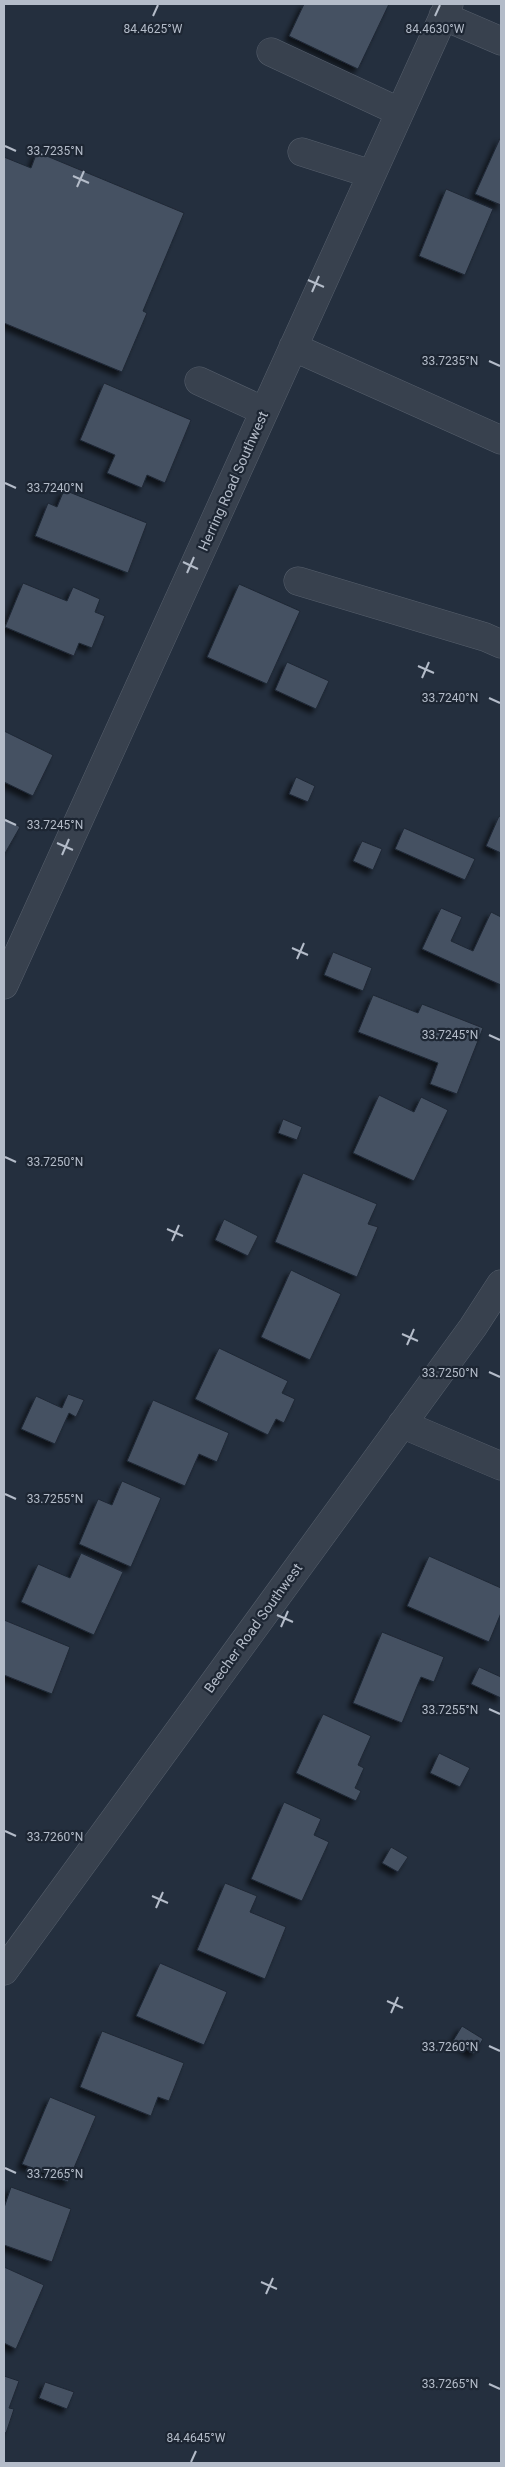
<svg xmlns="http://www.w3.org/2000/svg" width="505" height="2467" font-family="Roboto,sans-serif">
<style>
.building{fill:#455162;stroke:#1f2835;filter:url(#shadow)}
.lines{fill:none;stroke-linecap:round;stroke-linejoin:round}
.minor-casing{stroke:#565f6c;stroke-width:29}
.minor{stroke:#38414e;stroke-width:28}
.ticks{fill:none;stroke:#b4bcc9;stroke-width:2}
.labels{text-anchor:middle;stroke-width:4.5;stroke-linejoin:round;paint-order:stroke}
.street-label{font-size:14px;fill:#b4bcc9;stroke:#1d2633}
.ticks-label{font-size:12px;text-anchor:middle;fill:#b4bcc9;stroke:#1d2633;stroke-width:4.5;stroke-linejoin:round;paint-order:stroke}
</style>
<defs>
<filter id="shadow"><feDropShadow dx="-4.5" dy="4.5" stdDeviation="2.5" flood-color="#0009"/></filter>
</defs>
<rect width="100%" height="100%" fill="#242f3e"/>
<path class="building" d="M304 4H389L358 69 289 36Z
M501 136V205L475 194Z
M37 152 184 213 143 311 147 313 122 372 4 323V157L31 168Z
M446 189 493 209 465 275 419 256Z
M104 383 191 420 165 483 147 475 142 488 107 473 115 455 80 440Z
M64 490 147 523 128 573 35 536 48 503 57 507Z
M23 583 67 601 73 587 100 599 95 612 105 616 92 648 79 643 74 656 5 627Z
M239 584 300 611 267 684 207 657Z
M287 662 329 681 316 709 275 690Z
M4 731 53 755 33 796 4 782Z
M296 777 315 786 308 802 289 794Z
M499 816 501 817V853L486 846Z
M4 817 20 827 4 855Z
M404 828 475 859 465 880 395 849Z
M362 841 382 849 373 870 353 861Z
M441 908 462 917 451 941 473 951 491 912 501 917V985L422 949Z
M333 952 372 968 363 991 324 975Z
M373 995 418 1013 422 1004 483 1028 457 1094 430 1084 438 1063 358 1032Z
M379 1095 414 1112 421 1097 448 1110 414 1181 353 1153Z
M283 1119 302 1127 297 1140 278 1133Z
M303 1173 377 1204 368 1224 378 1227 357 1277 275 1242Z
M224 1219 258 1236 248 1256 215 1240Z
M291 1270 341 1294 310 1360 261 1337Z
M219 1348 288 1381 282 1393 295 1399 284 1423 276 1419 268 1435 195 1399Z
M68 1394 84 1400 76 1417 69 1413 55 1444 21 1429 36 1396 62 1408Z
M153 1400 229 1433 217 1462 199 1454 185 1486 127 1461Z
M122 1481 161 1498 131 1567 79 1544 98 1499 112 1505Z
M81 1553 123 1572 94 1635 21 1602 38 1564 70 1578Z
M429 1556 501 1588V1613L489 1642 407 1606Z
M4 1620 70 1647 52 1694 4 1675Z
M382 1632 444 1657 434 1682 421 1677 402 1723 353 1703Z
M479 1667 501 1677V1698L471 1684Z
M323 1714 371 1736 358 1765 364 1768 355 1788 361 1791 356 1801 296 1773Z
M439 1753 470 1768 460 1787 430 1773Z
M284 1802 321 1819 314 1835 329 1842 302 1901 251 1879Z
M391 1847 408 1857 398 1872 382 1863Z
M225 1883 257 1896 250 1912 286 1927 265 1979 197 1950Z
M160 1963 227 1992 204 2045 136 2016Z
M462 2026 483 2039 474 2054 453 2041Z
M102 2031 184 2063 169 2101 158 2097 151 2116 80 2087Z
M50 2097 96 2116 68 2182 22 2164Z
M11 2187 71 2209 52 2262 4 2245V2208Z
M4 2267 44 2285 16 2349 4 2343Z
M4 2376 19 2381 9 2408 14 2409 6 2433 4 2432Z
M45 2382 74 2392 67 2409 39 2398Z"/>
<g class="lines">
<defs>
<path id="minor" d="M443 16 501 41
M271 52 400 112
M302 152 371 174
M293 347 501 440
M199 381 264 411
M298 581 485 637 501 644
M4 985 449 4
M402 1424 501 1466
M4 1971 473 1327 501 1284"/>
</defs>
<use href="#minor" class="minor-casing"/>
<use href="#minor" class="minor"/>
</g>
<path class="ticks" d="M153 16 158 5M435 16 440 5M5 146 16 151M73 176 89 183M77 187 84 171M308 280 324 287M312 292 319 276M489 361 500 366M5 483 16 488M183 562 198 569M187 573 194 557M418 666 434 673M422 678 429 662M489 698 500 703M5 820 16 825M57 843 73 850M62 855 69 839M292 948 308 955M297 959 304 943M489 1035 500 1040M5 1157 16 1162M167 1229 183 1236M172 1241 179 1225M402 1334 418 1341M407 1345 414 1329M489 1372 500 1377M5 1494 16 1499M277 1615 293 1622M281 1627 288 1611M489 1709 500 1714M5 1831 16 1836M152 1896 168 1903M156 1908 163 1892M387 2001 403 2008M391 2013 398 1997M489 2046 500 2051M5 2168 16 2173M261 2282 277 2289M266 2294 273 2278M489 2384 500 2389M191 2462 196 2451"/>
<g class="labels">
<g class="street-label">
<text transform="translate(233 481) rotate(-66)" y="5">Herring Road Southwest</text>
<text transform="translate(253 1628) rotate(-54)" y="5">Beecher Road Southwest</text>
</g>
</g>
<g class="ticks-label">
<text x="153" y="33">84.4625°W</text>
<text x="435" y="33">84.4630°W</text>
<text x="55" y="155">33.7235°N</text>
<text x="450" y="365">33.7235°N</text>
<text x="55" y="492">33.7240°N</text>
<text x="450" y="702">33.7240°N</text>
<text x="55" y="829">33.7245°N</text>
<text x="450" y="1039">33.7245°N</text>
<text x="55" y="1166">33.7250°N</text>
<text x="450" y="1377">33.7250°N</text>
<text x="55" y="1503">33.7255°N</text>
<text x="450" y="1714">33.7255°N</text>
<text x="55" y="1841">33.7260°N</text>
<text x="450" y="2051">33.7260°N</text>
<text x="55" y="2178">33.7265°N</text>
<text x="450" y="2388">33.7265°N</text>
<text x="196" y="2442">84.4645°W</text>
</g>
<rect width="505" height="2467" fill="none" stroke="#b4bcc9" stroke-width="10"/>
</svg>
